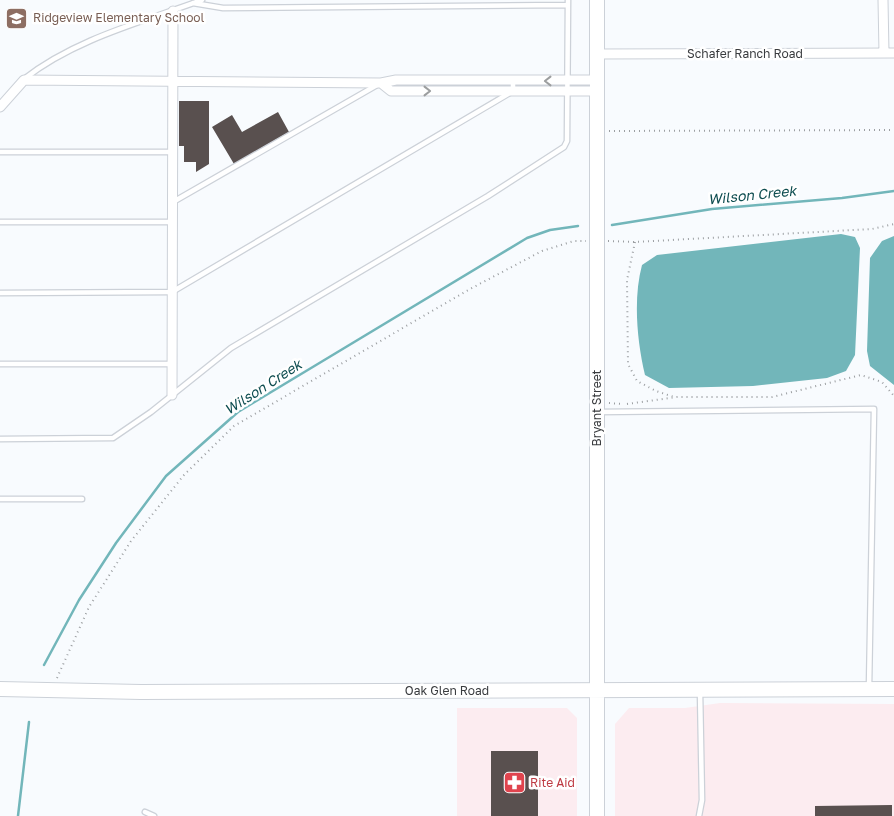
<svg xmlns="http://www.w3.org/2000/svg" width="894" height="816" font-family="'Golos Text',sans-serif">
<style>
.commercial{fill:#fcecf0}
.water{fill:#72b6ba}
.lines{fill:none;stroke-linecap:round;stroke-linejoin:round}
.stream{stroke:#72b6ba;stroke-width:2.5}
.building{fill:#59504f}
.lane-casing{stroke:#ccd1d8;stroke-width:7}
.street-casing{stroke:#ccd1d8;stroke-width:11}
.secondary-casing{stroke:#ccd1d8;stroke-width:16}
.path{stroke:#9c9fa2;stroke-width:2;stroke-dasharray:1 4;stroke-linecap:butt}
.lane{stroke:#fff;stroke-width:4.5}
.street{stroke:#fff;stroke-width:9}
.secondary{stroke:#fff;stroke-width:14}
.oneway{stroke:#9c9e9f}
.labels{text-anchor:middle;stroke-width:5;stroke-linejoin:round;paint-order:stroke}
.education-label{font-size:12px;fill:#785e54;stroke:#fff;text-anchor:start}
.street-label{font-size:12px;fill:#3a3c3f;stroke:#fff}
.health-label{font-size:12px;fill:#be3a42;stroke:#fff;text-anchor:start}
.water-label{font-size:14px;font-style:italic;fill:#0e4d50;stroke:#fff}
</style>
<rect width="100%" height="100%" fill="#f8fbfe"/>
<path class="commercial" d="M720 703 894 704V816H615V724L629 708H685Z
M457 708H567L577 718V816H457Z"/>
<path class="water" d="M841 234 855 237 860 248 855 355 846 371 827 378 753 386 669 388 645 375C637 341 633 299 642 265L657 255Z
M894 236V385L870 366 867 351 870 258 882 241Z"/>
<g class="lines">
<path class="stream" d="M612 225 712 209 842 198 894 191
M44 665 79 600 116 543 166 476 238 412 527 238 550 230 578 226
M18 816 29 722"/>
</g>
<path class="building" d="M179 101H209V164L196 172V162H184V146H179Z
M278 112 289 132 234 164 212 127 232 115 242 132Z
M491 751H538V816H491Z
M892 805V816H815V806Z"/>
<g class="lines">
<defs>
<path id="lane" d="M193 3 223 8 568 5
M24 79C75 39 142 22 202 0
M0 152H173
M173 202 377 85
M0 222H172
M0 293 172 292 513 91V81
M0 364H172
M598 412 874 409 869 688
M0 439 113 438 151 412 231 348 488 196 564 147 567 141 568 0
M0 499H82
M145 812 154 816
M699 816 702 800 700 691"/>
<path id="street" d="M883 0 884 53
M597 54 894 53
M381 83 391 91H597
M0 107 24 80 381 83 396 80H597
M172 395 173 11"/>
<path id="secondary" d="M597 0V816
M0 689 141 692 894 689"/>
</defs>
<use href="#lane" class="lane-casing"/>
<use href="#street" class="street-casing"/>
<use href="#secondary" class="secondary-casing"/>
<path class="path" d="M609 131 894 130
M608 241 635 242 872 229 894 224
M635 242 627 280 628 364 637 381 656 391 674 397
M609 403 622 404
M627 404 677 397H772L861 375 882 382 894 396
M57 678 89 607 131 541 184 475 234 426 470 289 542 251 574 241H586"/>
<use href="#lane" class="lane"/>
<use href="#street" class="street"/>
<use href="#secondary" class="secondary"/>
</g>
<defs><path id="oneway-chevron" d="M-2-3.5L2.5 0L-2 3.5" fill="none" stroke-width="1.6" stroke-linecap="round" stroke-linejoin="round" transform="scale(1.25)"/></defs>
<g class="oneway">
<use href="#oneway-chevron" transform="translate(548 81) rotate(180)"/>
<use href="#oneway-chevron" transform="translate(427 91)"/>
</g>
<defs>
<symbol id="school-square" viewBox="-11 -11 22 22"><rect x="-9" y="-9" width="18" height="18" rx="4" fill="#8d6e63" stroke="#fff"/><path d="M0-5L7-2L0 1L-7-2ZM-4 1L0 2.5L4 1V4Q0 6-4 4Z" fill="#fff"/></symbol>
<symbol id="pharmacy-square" viewBox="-11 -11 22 22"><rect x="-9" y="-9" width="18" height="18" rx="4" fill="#e0444e" stroke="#fff"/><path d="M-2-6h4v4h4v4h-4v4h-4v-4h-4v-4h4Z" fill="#fff"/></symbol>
</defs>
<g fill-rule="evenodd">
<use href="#school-square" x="4" y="6" width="25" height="25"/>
<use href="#pharmacy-square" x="502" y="770" width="25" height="25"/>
</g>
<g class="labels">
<g class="education-label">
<text x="33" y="22">Ridgeview Elementary School</text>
</g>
<g class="street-label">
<text x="745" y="58">Schafer Ranch Road</text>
<text transform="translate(597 408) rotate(-90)" y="4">Bryant Street</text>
<text x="447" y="695">Oak Glen Road</text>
</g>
<g class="health-label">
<text x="530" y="787">Rite Aid</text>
</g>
<g class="water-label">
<text transform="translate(752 195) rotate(-6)" y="5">Wilson Creek</text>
<text transform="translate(263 387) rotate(-33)" y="5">Wilson Creek</text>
</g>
</g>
</svg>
